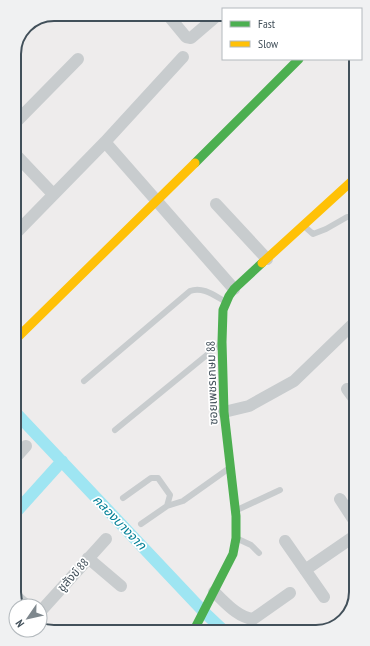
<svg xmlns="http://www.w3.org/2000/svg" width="370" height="646" font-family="'PT Sans Narrow','Noto Sans Thai',sans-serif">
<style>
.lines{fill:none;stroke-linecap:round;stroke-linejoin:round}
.canal{stroke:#9ee5f2;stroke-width:12}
.building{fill:#d4d4d7;stroke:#dededf}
.lane{stroke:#c8ccce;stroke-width:6}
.street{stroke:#c8ccce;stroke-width:12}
.fast{stroke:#4caf50;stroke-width:9}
.slow{stroke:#ffc107;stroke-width:9}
.labels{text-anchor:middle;stroke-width:3.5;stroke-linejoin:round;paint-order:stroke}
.street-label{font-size:12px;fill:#42505a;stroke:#fff}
.water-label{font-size:13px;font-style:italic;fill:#038197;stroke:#fff}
.rim{fill:none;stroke:#42505a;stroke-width:2}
</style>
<rect width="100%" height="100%" fill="#eeecec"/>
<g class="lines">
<path class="canal" d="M17 414 204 612 223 630
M17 511 62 461"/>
</g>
<path class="building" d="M351 608 349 614 334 628H328L326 625Z"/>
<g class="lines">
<path class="lane" d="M304 226 313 234 326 229 347 217H353
M84 381 190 291C203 286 215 296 226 302
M115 430 219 345
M123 498 151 478H158L170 495 167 506
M237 510 280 490
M141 524 167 506 183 501 228 469
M238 539 251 545 259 553"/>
<path class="street" d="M167 14 186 37 191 38 219 14
M15 123 78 59
M105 142 234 289
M15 154 53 194
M216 204 267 259
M15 234 105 142 183 57
M347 389 355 400
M224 412 249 406 294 381 354 323
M17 456 26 446
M340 499 355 522
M285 541 324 597
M88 558 121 586
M305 570 356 535
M214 592C225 602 237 617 253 619L290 593
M18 598 27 606
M40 612 106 539"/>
<path class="fast" d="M195 163 299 59
M194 630 233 554 236 538V516L224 412 222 342 223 310 229 296 234 289 262 263"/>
<path class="slow" d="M262 263 353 180
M16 339 195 163"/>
</g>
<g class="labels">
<g class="street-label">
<text transform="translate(212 383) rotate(-92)" y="4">ซอยเพชรเกษม 88</text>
<text transform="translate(73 575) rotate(-48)" y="4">ชูสังข์ 88</text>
</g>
<g class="water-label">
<text transform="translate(120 522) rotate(46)" y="5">คลองบางจาก</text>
</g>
</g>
<path d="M0 0H370V646H0ZM54 21H316A33 33 0 0 1 349 54V592A33 33 0 0 1 316 625H54A33 33 0 0 1 21 592V54A33 33 0 0 1 54 21Z" fill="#f0f1f2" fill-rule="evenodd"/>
<path class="rim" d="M54 21H316A33 33 0 0 1 349 54V592A33 33 0 0 1 316 625H54A33 33 0 0 1 21 592V54A33 33 0 0 1 54 21Z"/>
<rect x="222" y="8" width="140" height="52" fill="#ffffff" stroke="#b3b9bd"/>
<rect x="230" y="21" width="20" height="6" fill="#4caf50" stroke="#b3b9bd"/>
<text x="258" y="28" font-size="12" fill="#42505a">Fast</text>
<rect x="230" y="41" width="20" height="6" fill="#ffc107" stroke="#b3b9bd"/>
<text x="258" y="48" font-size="12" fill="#42505a">Slow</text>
<g transform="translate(28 618) rotate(236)"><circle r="19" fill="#ffffff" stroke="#b3b9bd"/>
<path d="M0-3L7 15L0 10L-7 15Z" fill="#7e878d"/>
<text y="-6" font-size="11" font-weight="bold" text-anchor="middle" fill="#42505a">N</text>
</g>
</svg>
